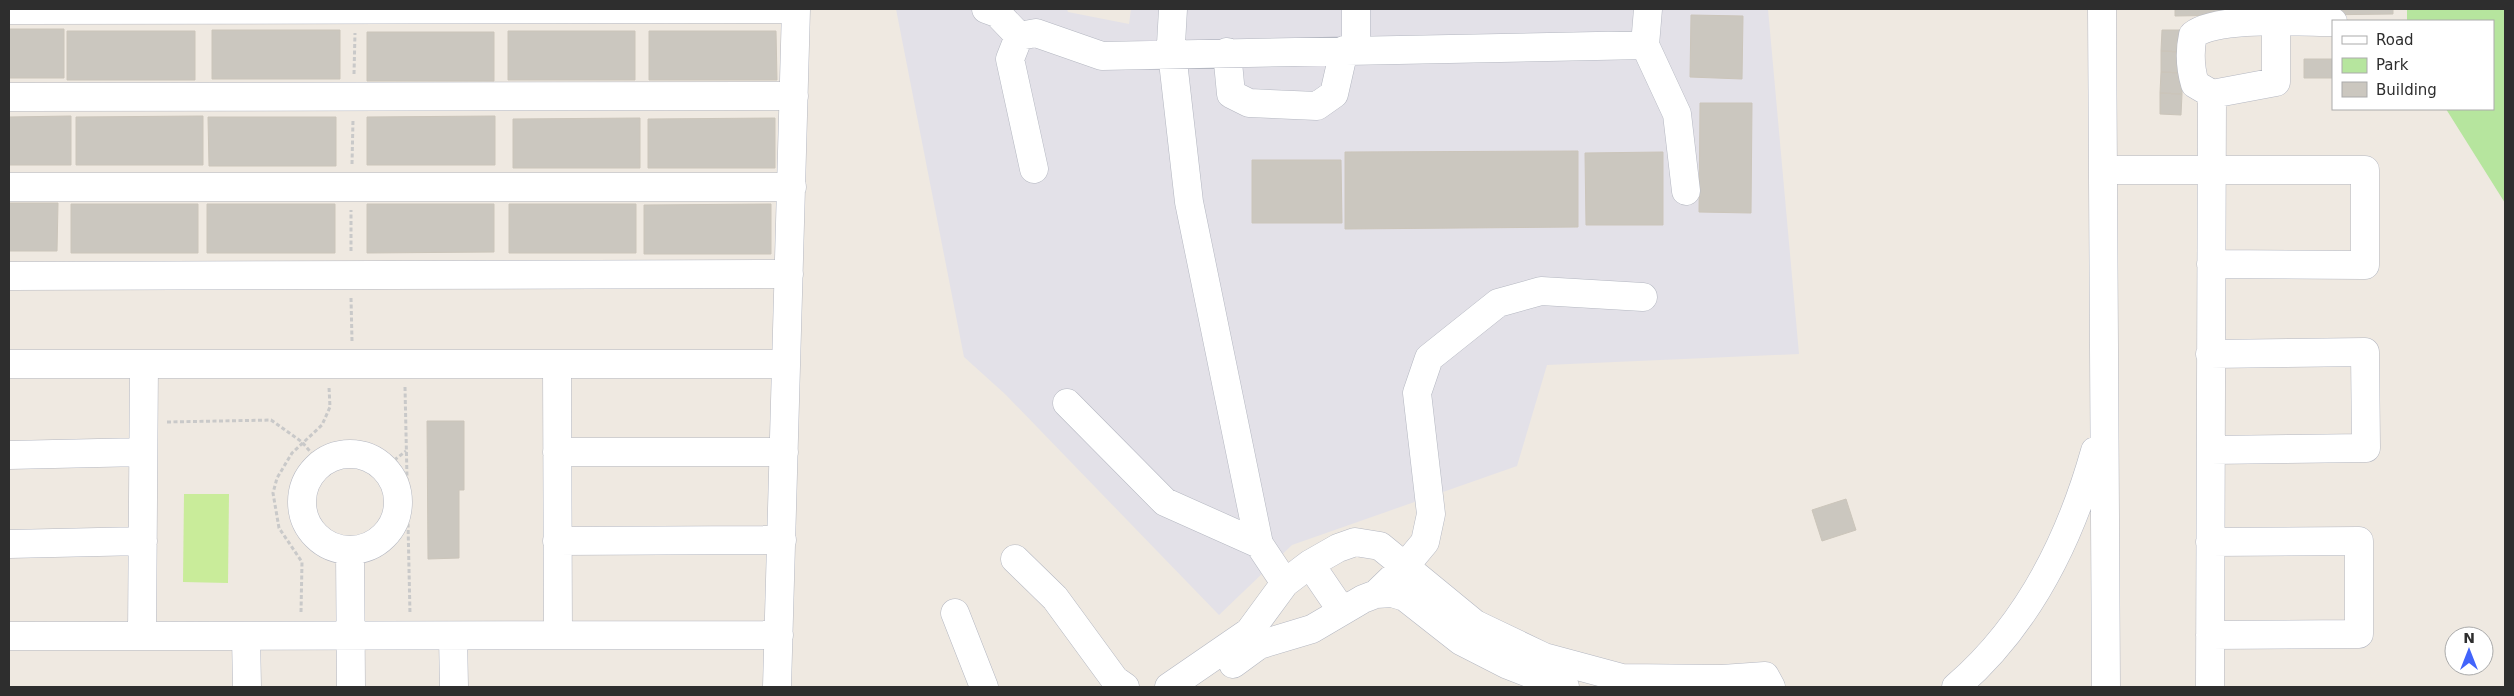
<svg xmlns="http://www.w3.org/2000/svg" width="2514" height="696" font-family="'DejaVu Sans',sans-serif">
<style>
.industrial{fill:#e3e1e8}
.green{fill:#b6e59e}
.pitch{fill:#c9ec9a}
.building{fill:#cbc7bf;stroke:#cbc5ba}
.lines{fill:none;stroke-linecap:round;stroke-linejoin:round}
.minor-casing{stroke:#b4b7c1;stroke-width:29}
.path{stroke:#c9c9c9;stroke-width:3;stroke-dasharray:4 2.5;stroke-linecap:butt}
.minor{stroke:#fff;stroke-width:28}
</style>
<rect width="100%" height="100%" fill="#efe9e1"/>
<path class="industrial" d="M896 9H1067L1068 12 1129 24 1131 9H1768L1799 354 1547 365 1517 466 1292 545 1219 615 1005 394 964 357Z"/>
<path class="green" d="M2407 9H2505V203L2446 109H2493V21H2407Z"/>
<path class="pitch" d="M184 494H229L228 583 183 582Z"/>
<path class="building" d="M2175 9H2239V15L2175 16Z
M2313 9H2393V14L2313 15Z
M1691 15 1743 16 1742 79 1690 77Z
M9 29H64V78H9Z
M212 30H340V79H212Z
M2162 30H2183V52L2161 51Z
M67 31H195V80H67Z
M508 31H635V80H508Z
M649 31H776L777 80H649Z
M367 32H494V81H367Z
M2161 51 2183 52 2182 73 2161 72Z
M2304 59H2333V78H2304Z
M2161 72 2182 73V94L2160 93Z
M2160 93 2182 94 2181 115 2160 114Z
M1700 103H1752L1751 213 1699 212Z
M71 116V165H9V117Z
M203 116V165H76V117Z
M495 116V165H367V117Z
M208 117H336V166H209Z
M640 118V168H513V119Z
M775 118V168H648V119Z
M1578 151V227L1345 229V152Z
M1663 152V225H1586L1585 153Z
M1252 160H1341L1342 223H1252Z
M9 203H58L57 251H9Z
M71 204H198V253H71Z
M207 204H335V253H207Z
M367 204H494V252L367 253Z
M509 204H636V253H509Z
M771 204V254H644V205Z
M427 421H464V490H459V558L428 559Z
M1846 499 1856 530 1822 541 1812 510Z"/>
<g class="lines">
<defs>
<path id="minor" d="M986 9 997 13 1019 36
M1173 9 1171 44 1189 202 1259 544 1285 583
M1356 9V50
M2102 9 2106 687
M2276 9V82L2212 94 2195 84C2190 67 2189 53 2193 35 2217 16 2301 22 2333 22
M9 10 796 9
M1645 45 1677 114 1686 191
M1227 52 1231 94 1249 103 1317 106 1334 94 1344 50
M9 97 794 96
M1034 169 1010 59 1019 36 1036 33 1102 56 1645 45 1648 9
M2103 170H2365V265L2211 264
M9 187H792
M9 276 789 274
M2210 354 2365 352 2366 448 2211 450
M9 364H786
M557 364 558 635
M1067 403 1165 502 1259 544
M557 452H784
M302 502a48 48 0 1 1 96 0a48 48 0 1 1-96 0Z
M9 455 143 452
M557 541 782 540
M9 544 143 541
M350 550 351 687
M1015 559 1055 598 1115 680 1125 687
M1310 564 1342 611
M1376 594 1405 566 1425 542 1431 514 1417 393 1429 358 1498 303 1541 291 1643 297
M955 613 984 687
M2210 635 2359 634V541L2210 542
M9 636 779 635
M142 636 144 364
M246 636 247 687
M453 636 454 687
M1233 664 1259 645 1312 629 1363 599 1376 594 1392 593 1405 597 1461 641 1508 665 1565 687
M777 687 796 9
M1169 687 1249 632 1285 583 1310 564 1338 548 1355 542 1380 546 1475 624 1544 657 1622 678 1722 679 1765 676 1771 687
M1956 687C2027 626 2070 540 2095 451
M2210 687 2212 94"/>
</defs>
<use href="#minor" class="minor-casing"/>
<path class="path" d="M354 74 355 33
M352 164 353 120
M351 251V210
M351 298 352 341
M405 387 410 614
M167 422 271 420 302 442 321 464
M384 468 406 451
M301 612 302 562 279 528 273 493 277 478 292 453 322 425 330 407 329 387"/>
<use href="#minor" class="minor"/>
</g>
<rect width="2514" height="696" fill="none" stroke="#2e2e2e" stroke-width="20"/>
<rect x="2332" y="20" width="162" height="90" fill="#ffffff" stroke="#ababab"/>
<rect x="2342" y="36" width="25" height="8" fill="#ffffff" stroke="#ababab"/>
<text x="2376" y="45" font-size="15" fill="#2e2e2e">Road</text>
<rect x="2342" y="58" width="25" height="15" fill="#b6e59e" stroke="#ababab"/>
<text x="2376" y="70" font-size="15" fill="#2e2e2e">Park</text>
<rect x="2342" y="82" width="25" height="15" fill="#cbc7bf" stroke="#ababab"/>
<text x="2376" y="95" font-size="15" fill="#2e2e2e">Building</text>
<g transform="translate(2469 651)"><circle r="24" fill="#ffffff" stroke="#ababab"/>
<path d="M0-4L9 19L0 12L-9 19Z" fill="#4264fb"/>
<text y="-8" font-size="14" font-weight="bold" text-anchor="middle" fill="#2e2e2e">N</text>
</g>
</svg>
